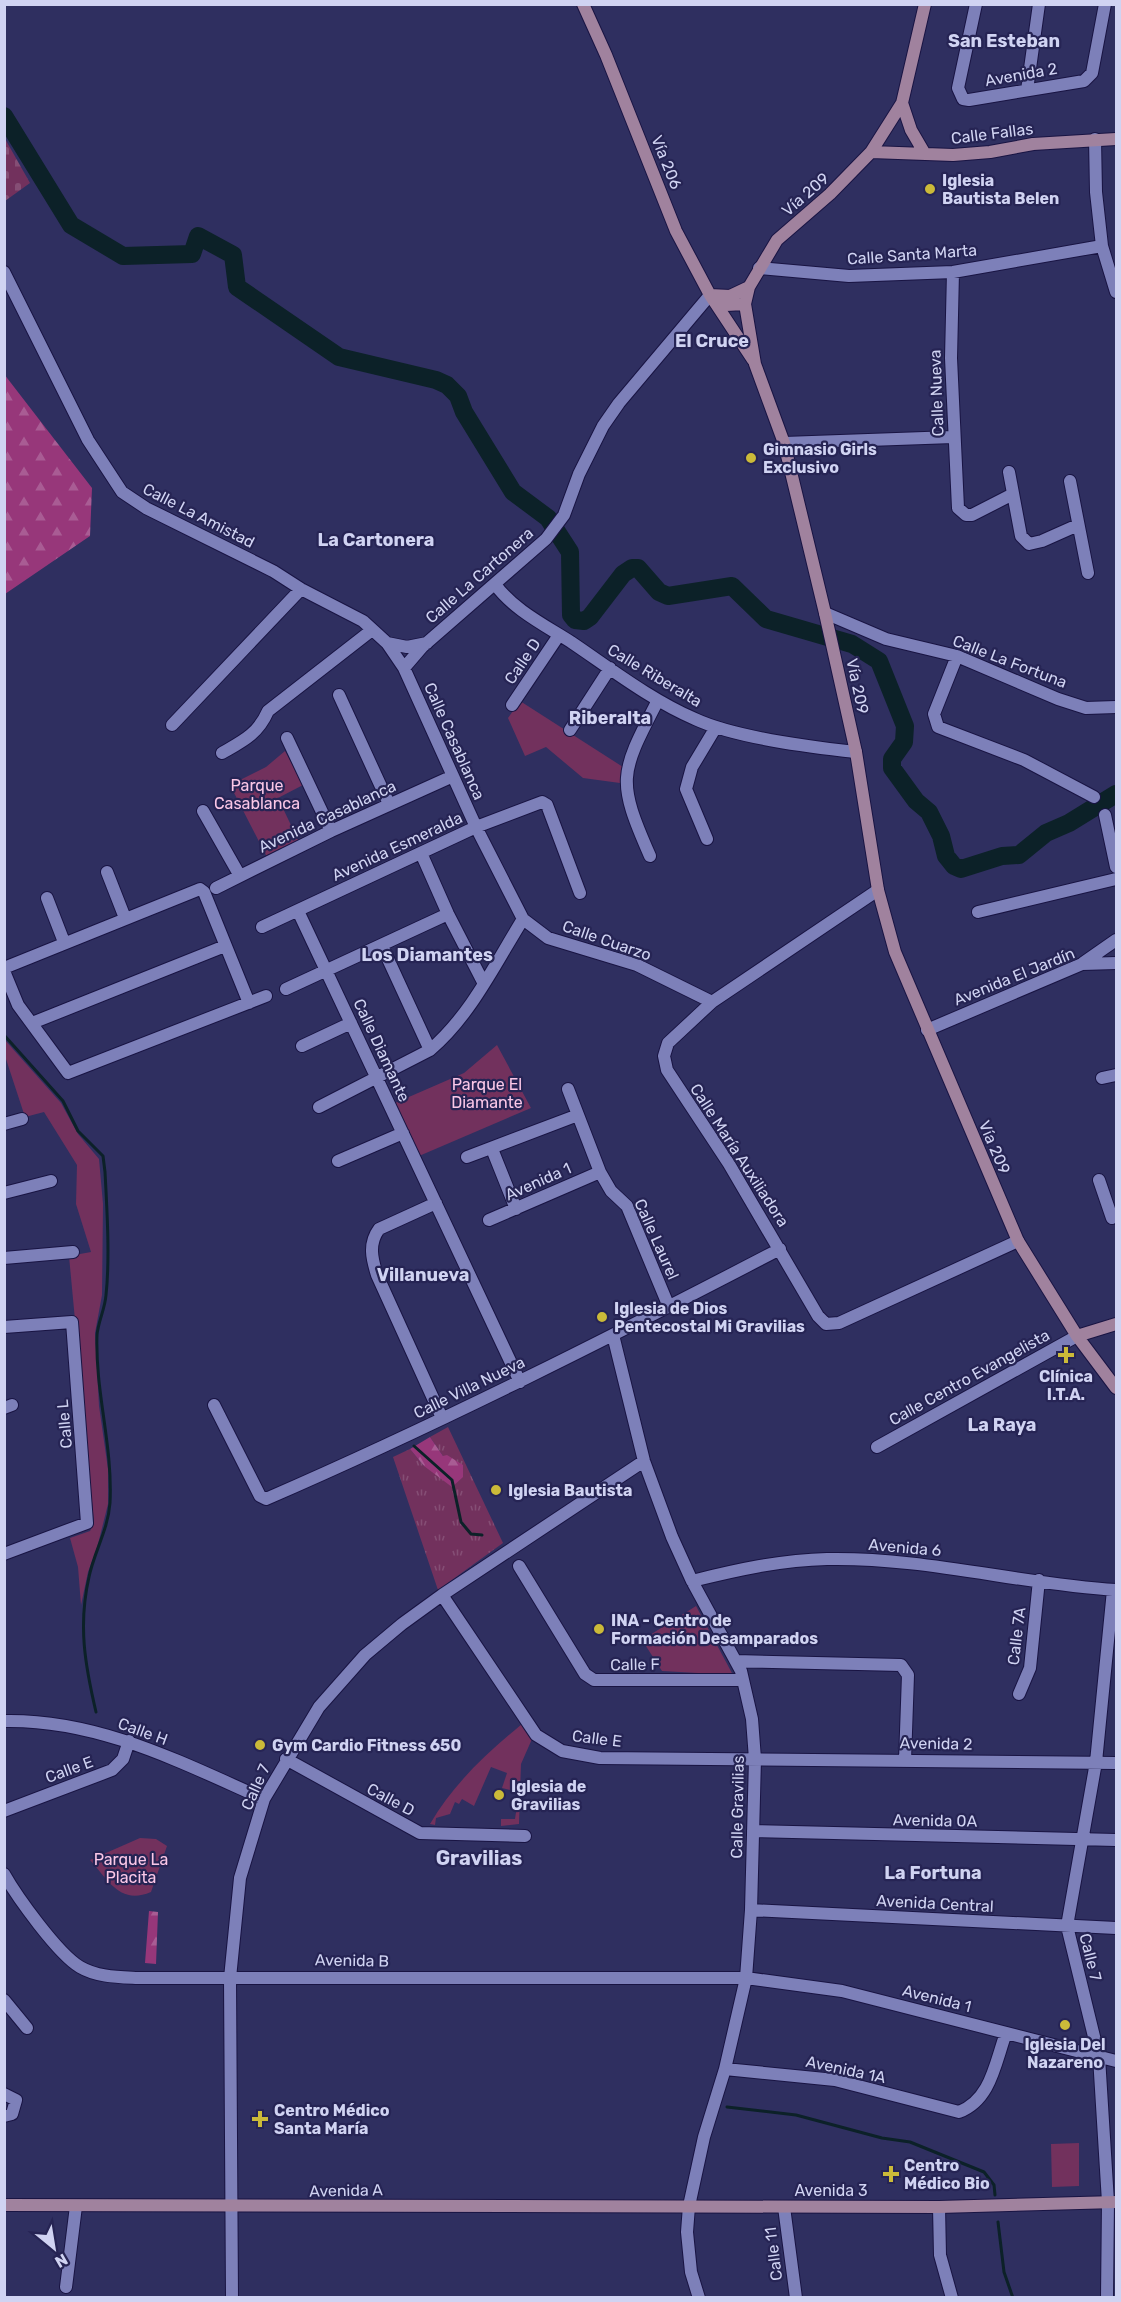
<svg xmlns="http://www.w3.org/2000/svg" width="1121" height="2302" font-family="Rubik,sans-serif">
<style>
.grass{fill:url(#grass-tufts)}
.forest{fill:url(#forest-firs)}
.cemetery{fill:url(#cemetery-stones)}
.green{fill:#72315d}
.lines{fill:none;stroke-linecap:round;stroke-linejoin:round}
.stream{stroke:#0c2128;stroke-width:3}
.river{stroke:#0c2128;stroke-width:18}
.street-casing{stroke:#191443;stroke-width:14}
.secondary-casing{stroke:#191443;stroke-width:14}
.street{stroke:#7d80b9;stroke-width:12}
.secondary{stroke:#a0829e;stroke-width:12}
.poi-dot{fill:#cbba39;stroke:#262454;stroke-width:2}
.labels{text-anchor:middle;stroke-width:4.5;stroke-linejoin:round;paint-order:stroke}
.street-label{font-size:16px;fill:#d0d3f2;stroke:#262454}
.poi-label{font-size:16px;font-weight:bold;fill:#d0d3f2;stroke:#262454;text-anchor:start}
.park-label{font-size:16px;fill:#fbc7e7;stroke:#262454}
.neighbourhood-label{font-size:18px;font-weight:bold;fill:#d0d3f2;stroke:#262454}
.quarter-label{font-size:20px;font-weight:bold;fill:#d0d3f2;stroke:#262454}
</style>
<defs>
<pattern id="grass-tufts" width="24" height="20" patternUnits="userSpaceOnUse" patternTransform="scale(1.5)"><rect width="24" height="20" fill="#72315d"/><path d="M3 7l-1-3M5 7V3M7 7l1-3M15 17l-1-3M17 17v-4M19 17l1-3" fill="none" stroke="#854e75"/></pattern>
<pattern id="forest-firs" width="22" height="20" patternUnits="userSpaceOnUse" patternTransform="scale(1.5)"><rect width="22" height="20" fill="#97377a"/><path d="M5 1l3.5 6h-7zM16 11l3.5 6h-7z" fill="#a95c94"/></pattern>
<pattern id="cemetery-stones" width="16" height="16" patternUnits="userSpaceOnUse" patternTransform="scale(1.5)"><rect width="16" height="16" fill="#72315d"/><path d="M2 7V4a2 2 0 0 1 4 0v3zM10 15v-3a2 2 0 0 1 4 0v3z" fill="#854e75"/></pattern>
</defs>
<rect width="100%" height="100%" fill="#2f2f60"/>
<path class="grass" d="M448 1427 503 1543 438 1590 393 1457 410 1449 424 1466 443 1456 430 1437Z"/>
<path class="forest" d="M4 374 92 488 90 536 5 594Z
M430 1437 443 1456 447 1455 463 1465V1477L452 1487 424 1466 410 1449Z
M149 1911 158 1912 156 1964 145 1963Z"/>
<path class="cemetery" d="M4 137 30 183 5 201H4Z"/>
<path class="green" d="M520 701 623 767 620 783 583 778 546 747 525 756 508 718Z
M285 751 303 785 278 798 300 844 268 859 230 785 266 767Z
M4 1039 61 1103 78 1134 99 1159 103 1204 102 1295 95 1333 99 1406 108 1469V1504L97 1548 88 1572 81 1605 78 1567 70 1538 90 1531 94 1523 69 1256 91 1252 76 1204 77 1165 44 1112 25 1117 5 1056Z
M497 1045 531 1108 419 1156 395 1103 464 1073Z
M696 1606 733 1675 662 1671 642 1640Z
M522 1724 532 1739 521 1764 519 1824 501 1826V1819H515L519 1792 502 1788 507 1773 491 1767 474 1806 462 1799 459 1804 455 1802 450 1814 436 1818 435 1825 430 1824C454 1783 486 1754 522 1724Z
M140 1838 156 1839 167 1846 151 1892C120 1905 109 1881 90 1860Z
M1079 2143V2186L1052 2187 1051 2144Z"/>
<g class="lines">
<path class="stream" d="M4 1035 63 1101 78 1131 103 1156 105 1172C107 1209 110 1259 106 1295 105 1309 98 1322 97 1335 95 1392 113 1446 110 1503 108 1530 94 1552 89 1577 78 1625 85 1665 96 1712
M414 1446 452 1480 461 1522 471 1534 482 1535
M727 2107 796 2115 882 2138 910 2142 984 2172 994 2185 995 2195
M998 2222 1004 2272 1013 2298"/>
<path class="river" d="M4 116 71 225 123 256 192 254 198 236 233 255 237 287 339 357 436 380 447 385 458 396 464 412 513 492 548 518 570 552 571 615 575 620 584 621 590 617 623 574 632 568H638L659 592 668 596 732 586 766 619 852 644 879 661 905 726 904 742 892 759V768L916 801 929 812 941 836 946 856 954 866 961 869 1002 856 1019 855 1046 833 1069 823 1116 794"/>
<defs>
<path id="street" d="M976 4 958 88 963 99 969 100 1084 81 1092 73 1105 4
M1027 90 1039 4
M1095 139 1096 192 1102 246 1116 292
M759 268 849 276 953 272 1102 246
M4 272 88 440 122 492 146 508 273 571 301 589 363 621 387 643 404 668 476 827 523 919 548 938 637 965 712 1002
M953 272 951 358 958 508 966 515H972L1013 494
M784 443 953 437
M1009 472 1021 536 1029 544 1042 541 1078 525
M1070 481 1088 573
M495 584C512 609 546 626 571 642 611 669 651 700 695 719 736 738 810 747 856 752
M825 613 886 639 957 656 1058 699 1086 708 1116 707
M387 643 407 647 427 643
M957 656 934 714 938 727 1024 760 1094 797
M404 668 422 647 546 539 564 515 579 474 603 426 619 403 710 295
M339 695 389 804
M512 705 559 635
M172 725 301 589
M570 730 610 668
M287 738 331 831
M222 753C243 741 258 734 268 711L372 630
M203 811 240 876
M1105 815 1116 867
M707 839 686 789 692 767 716 727
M421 853 448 914 483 982
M650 856C616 779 620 774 658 700
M107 872 125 918
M216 888 331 831 453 776
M878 890 712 1002 668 1043 664 1056 667 1070 729 1164 818 1316 826 1324 839 1323 1018 1241
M47 898 64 942
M298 911 520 1382
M978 912 1116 879
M262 927 476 827 542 802 547 805 580 893
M382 946 430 1050
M1083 963 1116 940
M4 968 200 889 204 892 249 1003
M4 971 18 1005 68 1073 266 996
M286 989 448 914
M32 1023 225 946
M927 1030 1082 964 1116 963
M302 1046 351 1023
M1102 1078 1116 1075
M568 1089 600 1172 611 1191 627 1206 669 1307
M319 1107 430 1050C471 1015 495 964 523 919
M4 1124 22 1119
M492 1149 516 1209
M467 1157 578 1115
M338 1161 403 1133
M1099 1180 1112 1218 1116 1216
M4 1193 51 1181
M436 1203 379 1229C368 1244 372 1259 377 1275L442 1418
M489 1220 600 1172
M4 1258 73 1252
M4 1327 72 1322 87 1523 4 1554
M613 1335 644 1461 672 1537 692 1581 741 1671 752 1719 755 1759 751 1910 746 1978 725 2069 704 2137 689 2206 687 2232 691 2272 699 2298
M214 1405 260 1496 266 1499C441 1423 611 1337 780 1249
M4 1408 12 1405
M877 1447 1077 1336
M519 1566 585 1674 594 1680H743
M692 1581C736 1570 781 1560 827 1559 924 1557 1019 1584 1116 1590
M442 1595 536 1735 562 1751 600 1758 1116 1763
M736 1661 901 1665 908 1675 905 1760
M1019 1694 1030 1668 1039 1580
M4 1721C98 1719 180 1762 264 1799
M286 1759 420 1833 525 1836
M4 1811 112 1770 123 1759 129 1741
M753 1831 1116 1840
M4 1874C17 1897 58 1954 80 1967 97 1977 118 1977 138 1978H746L842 1991 1116 2061
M751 1910 1116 1928
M4 2000 27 2028
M725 2069 835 2080 959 2112C991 2100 995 2063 1006 2033
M4 2094 16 2100 12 2114 4 2116
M784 2207 796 2298
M939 2207 940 2255 952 2298
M66 2287 76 2206
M232 2298 230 1978 240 1878 264 1799 319 1707 365 1655 402 1624 442 1595 644 1461
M1107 2298 1108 2202 1099 2057 1067 1926 1096 1762 1113 1590"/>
<path id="secondary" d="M583 4 606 55 676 231 710 295 753 360
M925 4 902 103 871 152 830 194 777 240 749 287 745 304 755 364 784 443 825 613 856 752 878 890 895 952 1018 1241 1077 1336 1116 1388
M902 103 911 130 925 154
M871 152 953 155 990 152 1033 144 1116 139
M710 295 730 296 749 287
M713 298 726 305 745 304
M1077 1336 1116 1324
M4 2205 939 2207 1116 2202"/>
</defs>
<use href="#street" class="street-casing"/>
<use href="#secondary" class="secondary-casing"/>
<use href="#street" class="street"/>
<use href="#secondary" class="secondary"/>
</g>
<g class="poi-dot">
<circle cx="930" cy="189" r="6"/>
<circle cx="751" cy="458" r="6"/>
<circle cx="602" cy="1317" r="6"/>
<path d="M1063 1346h6v6h6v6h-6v6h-6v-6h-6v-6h6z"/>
<circle cx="496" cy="1490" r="6"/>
<circle cx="599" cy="1629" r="6"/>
<circle cx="260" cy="1745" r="6"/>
<circle cx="499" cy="1795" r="6"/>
<circle cx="1065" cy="2025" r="6"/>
<path d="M257 2110h6v6h6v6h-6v6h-6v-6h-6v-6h6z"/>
<path d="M888 2165h6v6h6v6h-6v6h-6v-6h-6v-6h6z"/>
</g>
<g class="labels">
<g class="street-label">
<text transform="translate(1021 74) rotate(-10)" y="6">Avenida 2</text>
<text transform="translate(992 133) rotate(-7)" y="6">Calle Fallas</text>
<text transform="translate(667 162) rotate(68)" y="6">Vía 206</text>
<text transform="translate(805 194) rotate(-41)" y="6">Vía 209</text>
<text transform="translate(912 254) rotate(-4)" y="6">Calle Santa Marta</text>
<text transform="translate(936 393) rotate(-92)" y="6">Calle Nueva</text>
<text transform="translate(199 515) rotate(27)" y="6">Calle La Amistad</text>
<text transform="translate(479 575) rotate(-41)" y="6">Calle La Cartonera</text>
<text transform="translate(522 661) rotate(-56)" y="6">Calle D</text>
<text transform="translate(1010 661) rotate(21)" y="6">Calle La Fortuna</text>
<text transform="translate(655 675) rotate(31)" y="6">Calle Riberalta</text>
<text transform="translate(858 686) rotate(78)" y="6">Vía 209</text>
<text transform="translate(455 741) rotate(66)" y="6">Calle Casablanca</text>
<text transform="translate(327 816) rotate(-25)" y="6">Avenida Casablanca</text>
<text transform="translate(397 846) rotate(-25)" y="6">Avenida Esmeralda</text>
<text transform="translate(607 940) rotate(19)" y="6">Calle Cuarzo</text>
<text transform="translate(1014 976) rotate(-22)" y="6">Avenida El Jardín</text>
<text transform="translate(382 1050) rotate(65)" y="6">Calle Diamante</text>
<text transform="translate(995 1147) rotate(67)" y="6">Vía 209</text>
<text transform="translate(740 1155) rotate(57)" y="6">Calle María Auxiliadora</text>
<text transform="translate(538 1181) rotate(-24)" y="6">Avenida 1</text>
<text transform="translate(657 1239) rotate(66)" y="6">Calle Laurel</text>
<text transform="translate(969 1377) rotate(-29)" y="6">Calle Centro Evangelista</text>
<text transform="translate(469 1387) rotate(-26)" y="6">Calle Villa Nueva</text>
<text transform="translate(64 1424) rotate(-95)" y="6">Calle L</text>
<text transform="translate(905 1547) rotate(5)" y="6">Avenida 6</text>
<text transform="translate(1016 1636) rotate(-83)" y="6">Calle 7A</text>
<text transform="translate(635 1664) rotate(-1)" y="6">Calle F</text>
<text transform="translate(143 1731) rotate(20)" y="6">Calle H</text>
<text transform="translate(597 1738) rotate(7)" y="6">Calle E</text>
<text transform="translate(936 1743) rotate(1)" y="6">Avenida 2</text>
<text transform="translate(69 1769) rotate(-20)" y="6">Calle E</text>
<text transform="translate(255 1787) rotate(-66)" y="6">Calle 7</text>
<text transform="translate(391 1799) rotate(28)" y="6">Calle D</text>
<text transform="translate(737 1807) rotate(-89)" y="6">Calle Gravilias</text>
<text transform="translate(935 1820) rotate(1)" y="6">Avenida 0A</text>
<text transform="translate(935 1903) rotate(3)" y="6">Avenida Central</text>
<text transform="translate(1091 1957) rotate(76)" y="6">Calle 7</text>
<text transform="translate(352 1960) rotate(1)" y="6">Avenida B</text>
<text transform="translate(937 1998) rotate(14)" y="6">Avenida 1</text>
<text transform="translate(846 2069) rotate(12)" y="6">Avenida 1A</text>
<text transform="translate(346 2190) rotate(-1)" y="6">Avenida A</text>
<text x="831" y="2196">Avenida 3</text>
<text transform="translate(773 2254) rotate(-97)" y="6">Calle 11</text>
</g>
<g class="poi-label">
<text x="942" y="186">Iglesia<tspan x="942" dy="18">Bautista Belen</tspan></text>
<text x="763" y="455">Gimnasio Girls<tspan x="763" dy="18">Exclusivo</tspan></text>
<text x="614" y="1314">Iglesia de Dios<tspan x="614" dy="18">Pentecostal Mi Gravilias</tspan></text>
<text x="1066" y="1382" text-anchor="middle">Clínica<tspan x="1066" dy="18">I.T.A.</tspan></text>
<text x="508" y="1496">Iglesia Bautista</text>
<text x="611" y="1626">INA - Centro de<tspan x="611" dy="18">Formación Desamparados</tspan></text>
<text x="272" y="1751">Gym Cardio Fitness 650</text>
<text x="511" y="1792">Iglesia de<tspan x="511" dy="18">Gravilias</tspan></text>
<text x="1065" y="2050" text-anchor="middle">Iglesia Del<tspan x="1065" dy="18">Nazareno</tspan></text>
<text x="274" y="2116">Centro Médico<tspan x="274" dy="18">Santa María</tspan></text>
<text x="904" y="2171">Centro<tspan x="904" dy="18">Médico Bio</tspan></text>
</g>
<g class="park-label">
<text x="257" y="791">Parque<tspan x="257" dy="18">Casablanca</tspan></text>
<text x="487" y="1090">Parque El<tspan x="487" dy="18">Diamante</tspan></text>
<text x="131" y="1865">Parque La<tspan x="131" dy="18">Placita</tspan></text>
</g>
<g class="neighbourhood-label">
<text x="1004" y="47">San Esteban</text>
<text x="712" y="347">El Cruce</text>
<text x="376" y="546">La Cartonera</text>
<text x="610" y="724">Riberalta</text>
<text x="427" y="961">Los Diamantes</text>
<text x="423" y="1281">Villanueva</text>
<text x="1002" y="1431">La Raya</text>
<text x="933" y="1879">La Fortuna</text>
</g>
<g class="quarter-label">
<text x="479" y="1865">Gravilias</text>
</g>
</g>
<rect width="1121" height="2302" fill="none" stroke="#d0d3f2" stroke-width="12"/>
<g transform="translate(54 2248) rotate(150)" stroke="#262454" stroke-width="4.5" paint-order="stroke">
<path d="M0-4.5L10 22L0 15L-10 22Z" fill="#d0d3f2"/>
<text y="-9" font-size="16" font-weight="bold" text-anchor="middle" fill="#d0d3f2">N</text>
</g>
</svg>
